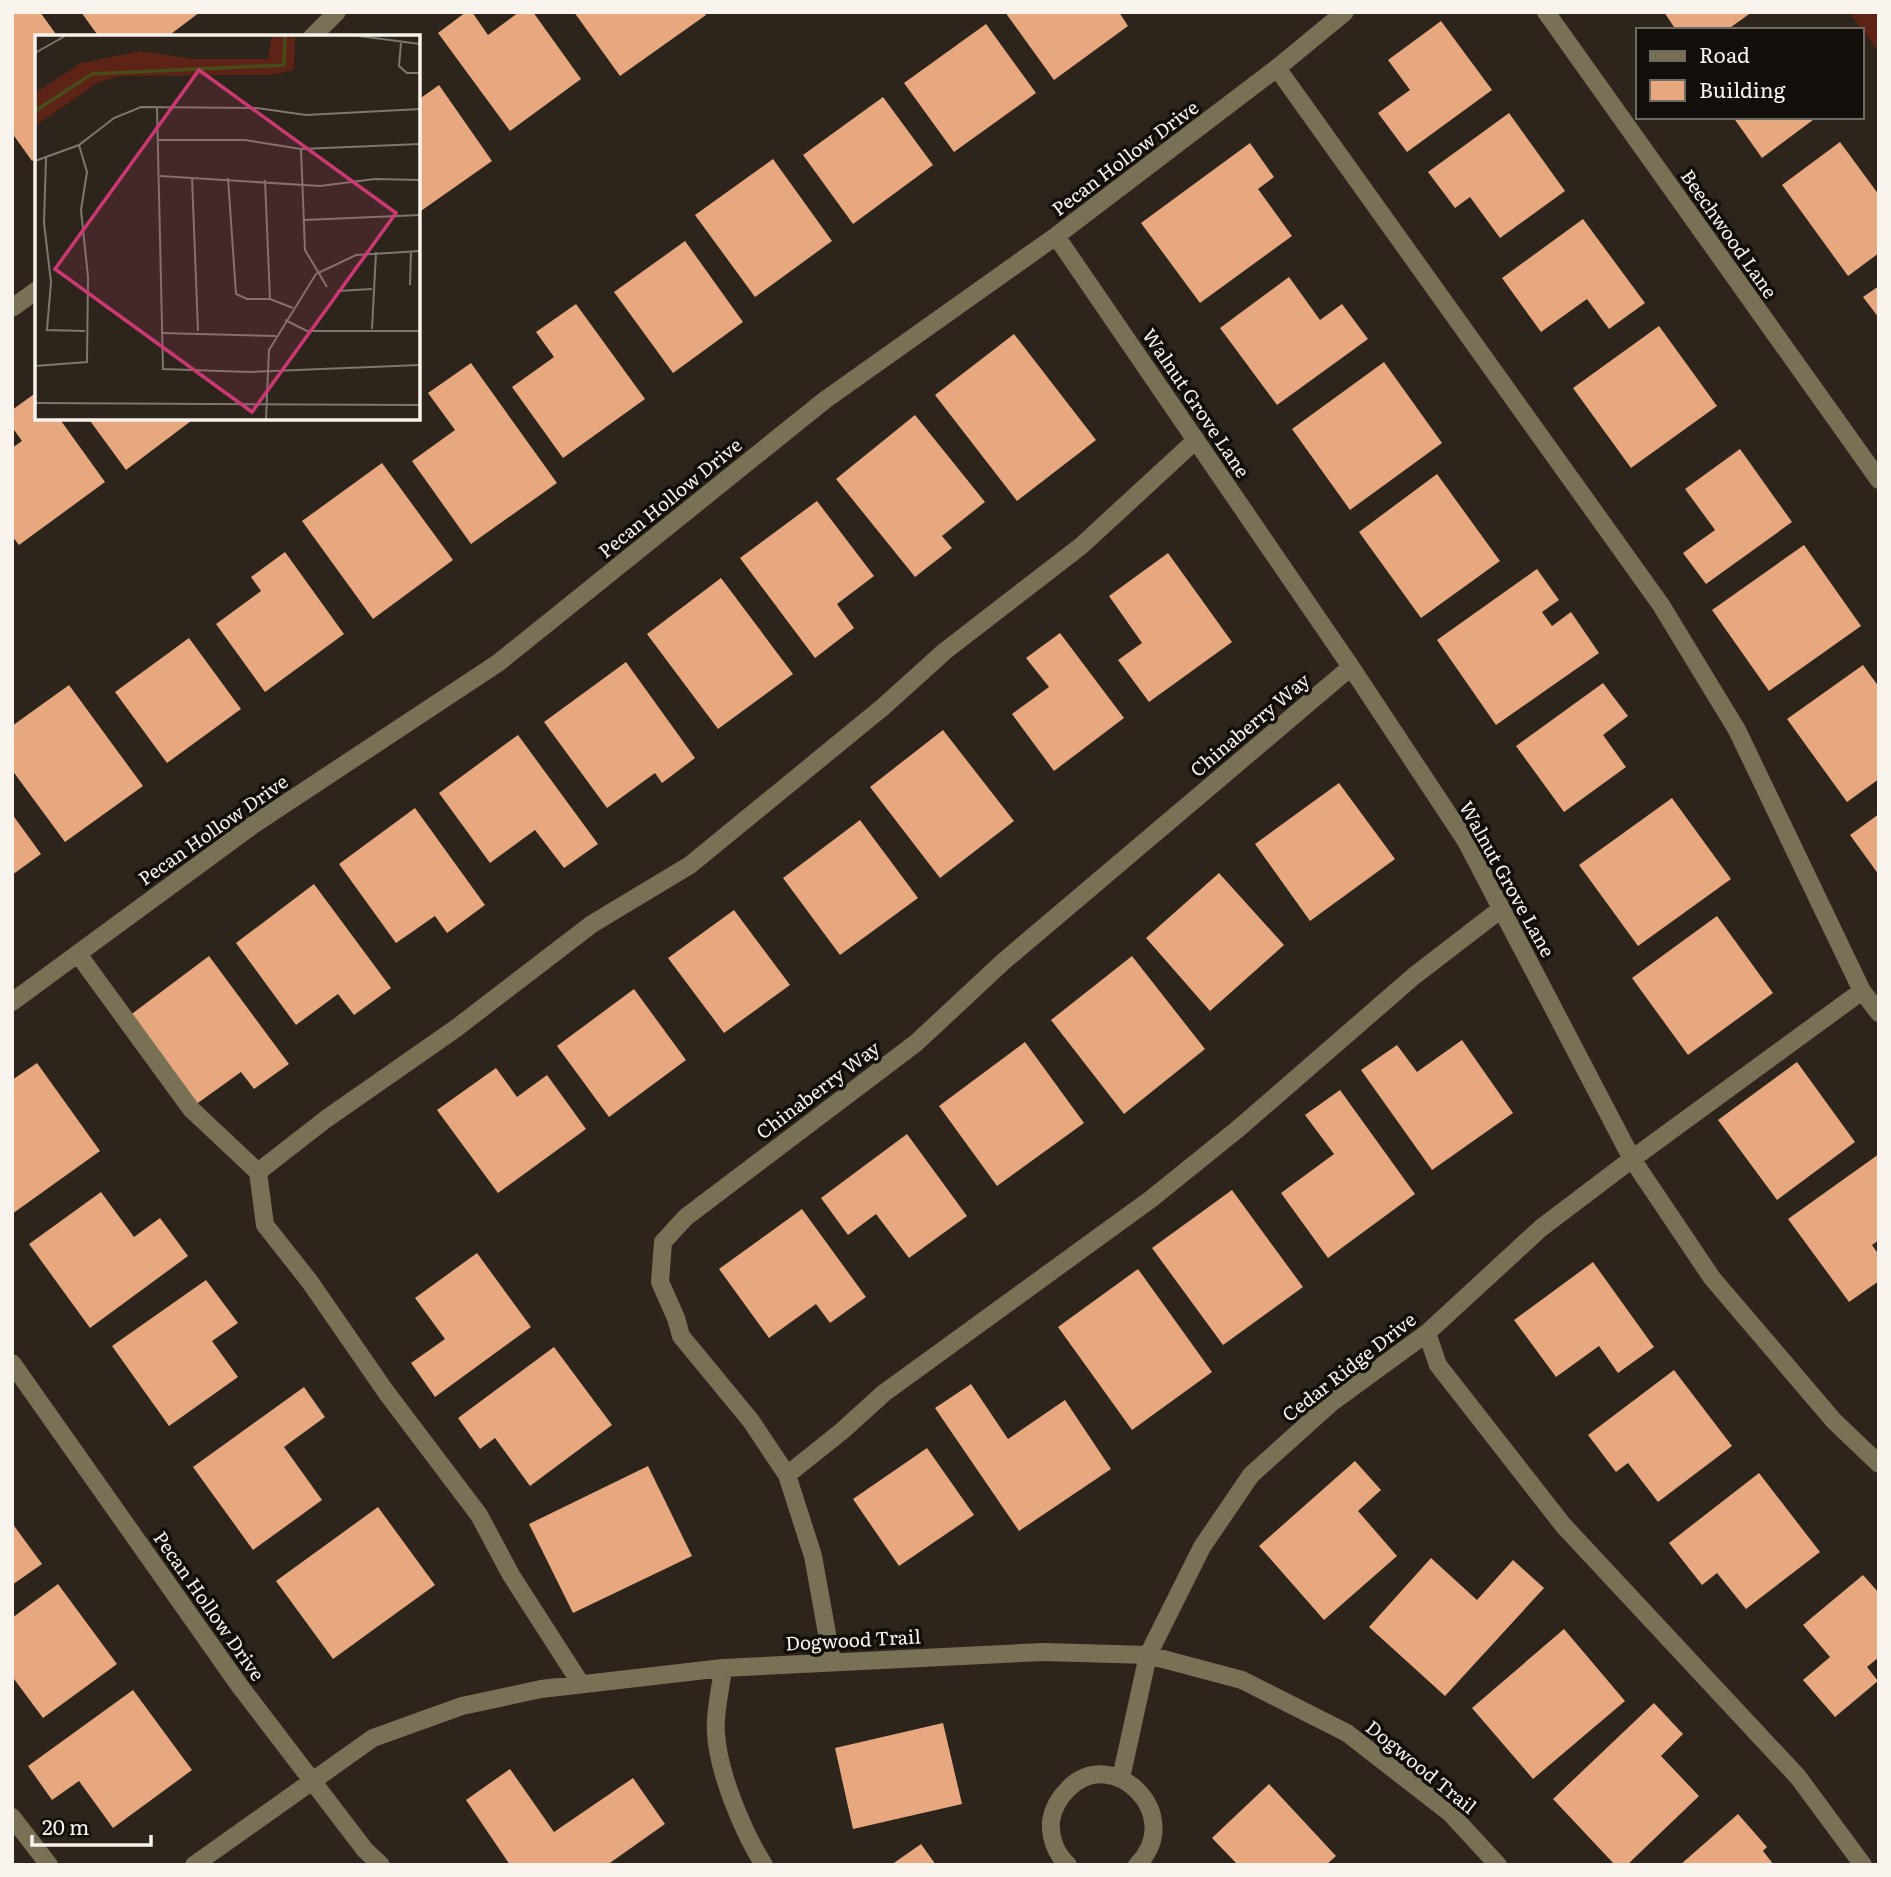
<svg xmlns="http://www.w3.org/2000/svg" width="1891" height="1877" font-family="Literata,serif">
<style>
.green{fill:#5d2316}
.building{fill:#e7a87f}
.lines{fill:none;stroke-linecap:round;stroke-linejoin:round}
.minor{stroke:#797156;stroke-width:18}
.labels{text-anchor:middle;stroke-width:7;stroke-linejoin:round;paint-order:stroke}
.street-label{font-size:19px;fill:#f8f3ec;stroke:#120f0a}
.inset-river{fill:none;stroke:#474c18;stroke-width:3.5}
.inset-road{fill:none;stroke:#7e776f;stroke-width:2}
.view{fill:#ca3971;fill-opacity:0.15;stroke:#ca3971;stroke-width:3.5}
.inset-edge{fill:none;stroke:#f8f3ec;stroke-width:3.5}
</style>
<rect width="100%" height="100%" fill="#2d251b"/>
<path class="green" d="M1849 12H1879V52Z"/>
<path class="building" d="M12 12H40L58 37H37V157L32 161 12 133Z
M81 12H200L167 37H99Z
M466 12H472L488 35 519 12H533L581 79 510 131 438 33Z
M574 12H704L706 15 620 76Z
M1005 12H1119L1128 26 1054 80Z
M1664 12H1752L1727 30H1676Z
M1441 21 1492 90 1407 152 1378 113 1410 90 1388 60Z
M986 24 1036 93 954 152 904 83Z
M439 85 492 161 418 213V100Z
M883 97 933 165 853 224 803 155Z
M1509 113 1565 191 1500 238 1470 197 1455 208 1428 172Z
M1733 117H1817L1762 158Z
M1840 142 1879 195V253L1848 276 1782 185Z
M1250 143 1274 177 1258 189 1292 236 1200 303 1141 223Z
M773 159 832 241 755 297 695 215Z
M1583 219 1645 303 1609 329 1587 299 1541 332 1502 278Z
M685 241 743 322 673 373 614 292Z
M1289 277 1320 320 1342 304 1368 339 1277 405 1220 328Z
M1879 286V318L1863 297Z
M576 304 645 399 563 458 512 387 554 357 536 332Z
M1659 326 1717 406 1631 468 1573 388Z
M1014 334 1096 440 1017 501 935 395Z
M1384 362 1442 443 1350 510 1292 429Z
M471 363 557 483 471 544 412 461 455 430 428 393Z
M37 392V418H59L105 482 19 545 12 536V448L22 441 12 427V410Z
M915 415 985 502 942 536 952 548 915 577 836 479Z
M88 418H195L126 470Z
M1740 449 1792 522 1706 584 1683 553 1715 530 1685 489Z
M382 463 453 560 373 619 302 521Z
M1437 474 1500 561 1421 618 1359 532Z
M817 501 874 576 837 604 854 628 815 658 740 558Z
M1804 545 1861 626 1769 691 1712 610Z
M285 552 344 634 265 692 216 624 261 591 251 577Z
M1168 553 1232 642 1149 702 1118 660 1142 643 1109 596Z
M1537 569 1559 600 1542 612 1552 626 1571 612 1599 653 1496 725 1437 640Z
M721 578 793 674 718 729 647 634Z
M1060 633 1124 718 1054 771 1012 714 1049 687 1026 658Z
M189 638 241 709 167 763 115 692Z
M626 662 695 758 662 783 655 773 607 808 544 722Z
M1863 665 1879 687V779L1847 802 1787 719Z
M1603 683 1628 716 1603 735 1626 767 1564 812 1516 746Z
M69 685 143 786 65 842 12 770V726Z
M943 730 1014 821 940 878 870 787Z
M518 735 598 844 564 868 535 830 490 863 439 793Z
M1339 783 1395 859 1310 921 1255 844Z
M1672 798 1731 879 1638 946 1579 865Z
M415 808 485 905 447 933 435 916 396 943 339 864Z
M12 814 41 854 12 875Z
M1879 814V875L1850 835Z
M860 820 918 898 840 955 783 878Z
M1219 873 1284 945 1210 1011 1146 938Z
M314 884 391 988 354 1015 338 994 296 1025 236 943Z
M734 910 790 985 724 1033 668 958Z
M1717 916 1773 993 1688 1055 1632 978Z
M209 956 289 1064 254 1089 241 1072 195 1105 129 1016Z
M1132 956 1205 1049 1124 1114 1051 1020Z
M634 989 686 1060 609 1117 557 1046Z
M1462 1040 1513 1113 1432 1170 1361 1070 1397 1045 1417 1072Z
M1025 1042 1084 1123 997 1186 939 1106Z
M1797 1062 1855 1142 1777 1200 1718 1120Z
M37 1063 100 1151 12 1214V1080Z
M496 1068 517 1097 547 1075 586 1129 498 1193 437 1110Z
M1340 1090 1415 1194 1328 1258 1281 1193 1334 1154 1305 1115Z
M907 1134 967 1216 909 1258 876 1214 848 1235 821 1198Z
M1879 1154V1240L1872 1245 1879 1255V1281L1849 1302 1788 1219Z
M1232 1190 1303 1287 1223 1345 1152 1248Z
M101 1192 134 1237 160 1218 188 1256 90 1328 29 1244Z
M802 1209 866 1297 830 1323 816 1304 769 1338 719 1269Z
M477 1253 531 1327 435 1397 411 1363 445 1339 415 1298Z
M1593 1262 1654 1347 1618 1373 1599 1346 1556 1377 1514 1320Z
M1138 1269 1212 1372 1132 1430 1058 1327Z
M206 1280 238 1323 212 1341 238 1377 169 1426 112 1346Z
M554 1347 612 1425 530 1486 495 1438 480 1449 458 1418Z
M1674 1370 1732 1446 1658 1502 1628 1463 1616 1472 1588 1435Z
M971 1384 1008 1439 1065 1400 1111 1469 1019 1531 935 1408Z
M304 1387 325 1417 284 1447 322 1500 253 1550 193 1467Z
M927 1448 974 1515 899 1566 853 1499Z
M1355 1461 1381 1490 1358 1511 1397 1556 1324 1620 1259 1546Z
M648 1466 692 1556 573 1613 529 1524Z
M1759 1473 1820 1552 1746 1609 1717 1573 1702 1585 1669 1543Z
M378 1507 435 1585 333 1659 276 1581Z
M12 1523 42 1564 12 1585Z
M1431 1558 1477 1600 1513 1560 1544 1588 1445 1696 1369 1627Z
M1863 1575 1879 1593V1657L1867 1667 1878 1681 1835 1717 1803 1680 1830 1657 1803 1625Z
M58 1584 117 1664 43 1718 14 1679 12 1680V1618Z
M1564 1629 1625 1701 1533 1779 1472 1708Z
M133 1690 192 1770 113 1828 79 1781 52 1800 28 1766Z
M1654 1703 1683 1734 1661 1756 1699 1796 1627 1865H1615L1553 1799Z
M943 1723 962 1804 853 1829 835 1748Z
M510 1769 554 1832 633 1778 665 1824 607 1865H510L466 1800Z
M1269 1784 1336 1856 1326 1865H1238L1212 1838Z
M1738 1814 1767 1847 1763 1851 1774 1865H1680Z
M921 1844 936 1865H891Z"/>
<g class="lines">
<path class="minor" d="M1546 12 1879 480
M312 37 337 12
M1277 68 1661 605 1737 730 1862 991 1879 1013
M1056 236 1351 667 1466 841 1632 1159 1712 1278 1834 1421 1879 1464
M12 308 37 290
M78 954 191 1109 258 1172 265 1225 310 1282 386 1392 479 1515 511 1575 581 1684
M12 1002 253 825 498 663 825 400 1056 236 1277 68 1345 12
M258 1172 326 1119 455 1029 592 924 690 865 883 707 945 651 1081 546 1196 440
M1427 1333 1438 1365 1563 1525 1798 1777 1863 1865
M12 1363 239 1685 365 1850 381 1865
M787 1475 842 1431 884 1393 1151 1199 1239 1128 1414 976 1501 909
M832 1661 813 1556 787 1475 751 1421 681 1336 676 1318 660 1282 663 1242 686 1217 916 1043 1004 961 1351 667
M723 1668C721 1689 714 1712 716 1733 718 1772 743 1832 764 1865
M1121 1778 1148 1655 1202 1547 1251 1475 1331 1403 1427 1333 1541 1228 1632 1159 1862 991
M12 1817 49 1865
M194 1865 373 1738 462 1706 541 1689 723 1668 1043 1652 1148 1655 1242 1680 1347 1733 1450 1813 1498 1865
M1068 1865C1056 1854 1050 1838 1051 1821 1053 1808 1059 1798 1068 1789 1112 1743 1187 1815 1137 1865"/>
</g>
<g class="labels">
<g class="street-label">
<text transform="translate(1125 158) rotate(-37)" y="7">Pecan Hollow Drive</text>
<text transform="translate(1729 234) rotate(55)" y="7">Beechwood Lane</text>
<text transform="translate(1196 403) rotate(56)" y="7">Walnut Grove Lane</text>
<text transform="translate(670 498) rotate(-39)" y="7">Pecan Hollow Drive</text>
<text transform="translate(1250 725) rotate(-40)" y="7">Chinaberry Way</text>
<text transform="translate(213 830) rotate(-35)" y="7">Pecan Hollow Drive</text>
<text transform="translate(1507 879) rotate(61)" y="7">Walnut Grove Lane</text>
<text transform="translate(818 1090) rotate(-37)" y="7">Chinaberry Way</text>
<text transform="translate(1349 1367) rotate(-38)" y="7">Cedar Ridge Drive</text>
<text transform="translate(209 1606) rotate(55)" y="7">Pecan Hollow Drive</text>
<text transform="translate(853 1640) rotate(-3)" y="7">Dogwood Trail</text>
<text transform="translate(1421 1767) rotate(39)" y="7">Dogwood Trail</text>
</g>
</g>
<g transform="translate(35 35)">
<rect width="385" height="385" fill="#2d251b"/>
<path d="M237 1H260L259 35 237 40 85 41 62 48 0 91V58L46 28 105 16 160 24H233Z" fill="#5d2316"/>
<path class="inset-river" d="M0 76 57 39 249 30 250 1"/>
<path class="inset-road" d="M324 1 385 9M366 8 364 31 372 38H385M0 18 30 1M122 72 128 334 215 337 385 330M124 105H210L266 114 385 109M266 114 270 215 292 252M11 123 9 188 16 247 12 295 50 296M0 126 44 110 79 83 106 72 222 73 271 80 385 74M125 141 285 151 340 144 385 145M157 142 163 296M193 143 201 259 212 264H235L258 273M230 145 235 264M269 185 385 180M375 250 376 216M302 256 337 254M250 285 272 296H385M337 294 341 217M126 298 241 301M0 331 52 327 53 242 46 175 52 137 44 110M0 368 385 370M231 384 234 315 281 239 321 220 385 216"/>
<path class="view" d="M164 35 361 178 217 377 20 234Z"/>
<rect width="385" height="385" class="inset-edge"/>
</g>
<rect width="1891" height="1877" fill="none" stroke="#f8f3ec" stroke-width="28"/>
<rect x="1636" y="28" width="228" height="91" fill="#120f0a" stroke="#6e6a64" stroke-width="2"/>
<rect x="1650" y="51" width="35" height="10" fill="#797156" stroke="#6e6a64" stroke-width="2"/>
<text x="1699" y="63" font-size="21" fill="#f8f3ec">Road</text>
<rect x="1650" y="80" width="35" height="21" fill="#e7a87f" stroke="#6e6a64" stroke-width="2"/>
<text x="1699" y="98" font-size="21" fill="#f8f3ec">Building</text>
<path d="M32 1835v10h119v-10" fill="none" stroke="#f8f3ec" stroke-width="3.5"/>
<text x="42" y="1835" font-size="21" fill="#f8f3ec" stroke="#120f0a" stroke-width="5" paint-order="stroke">20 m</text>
</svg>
